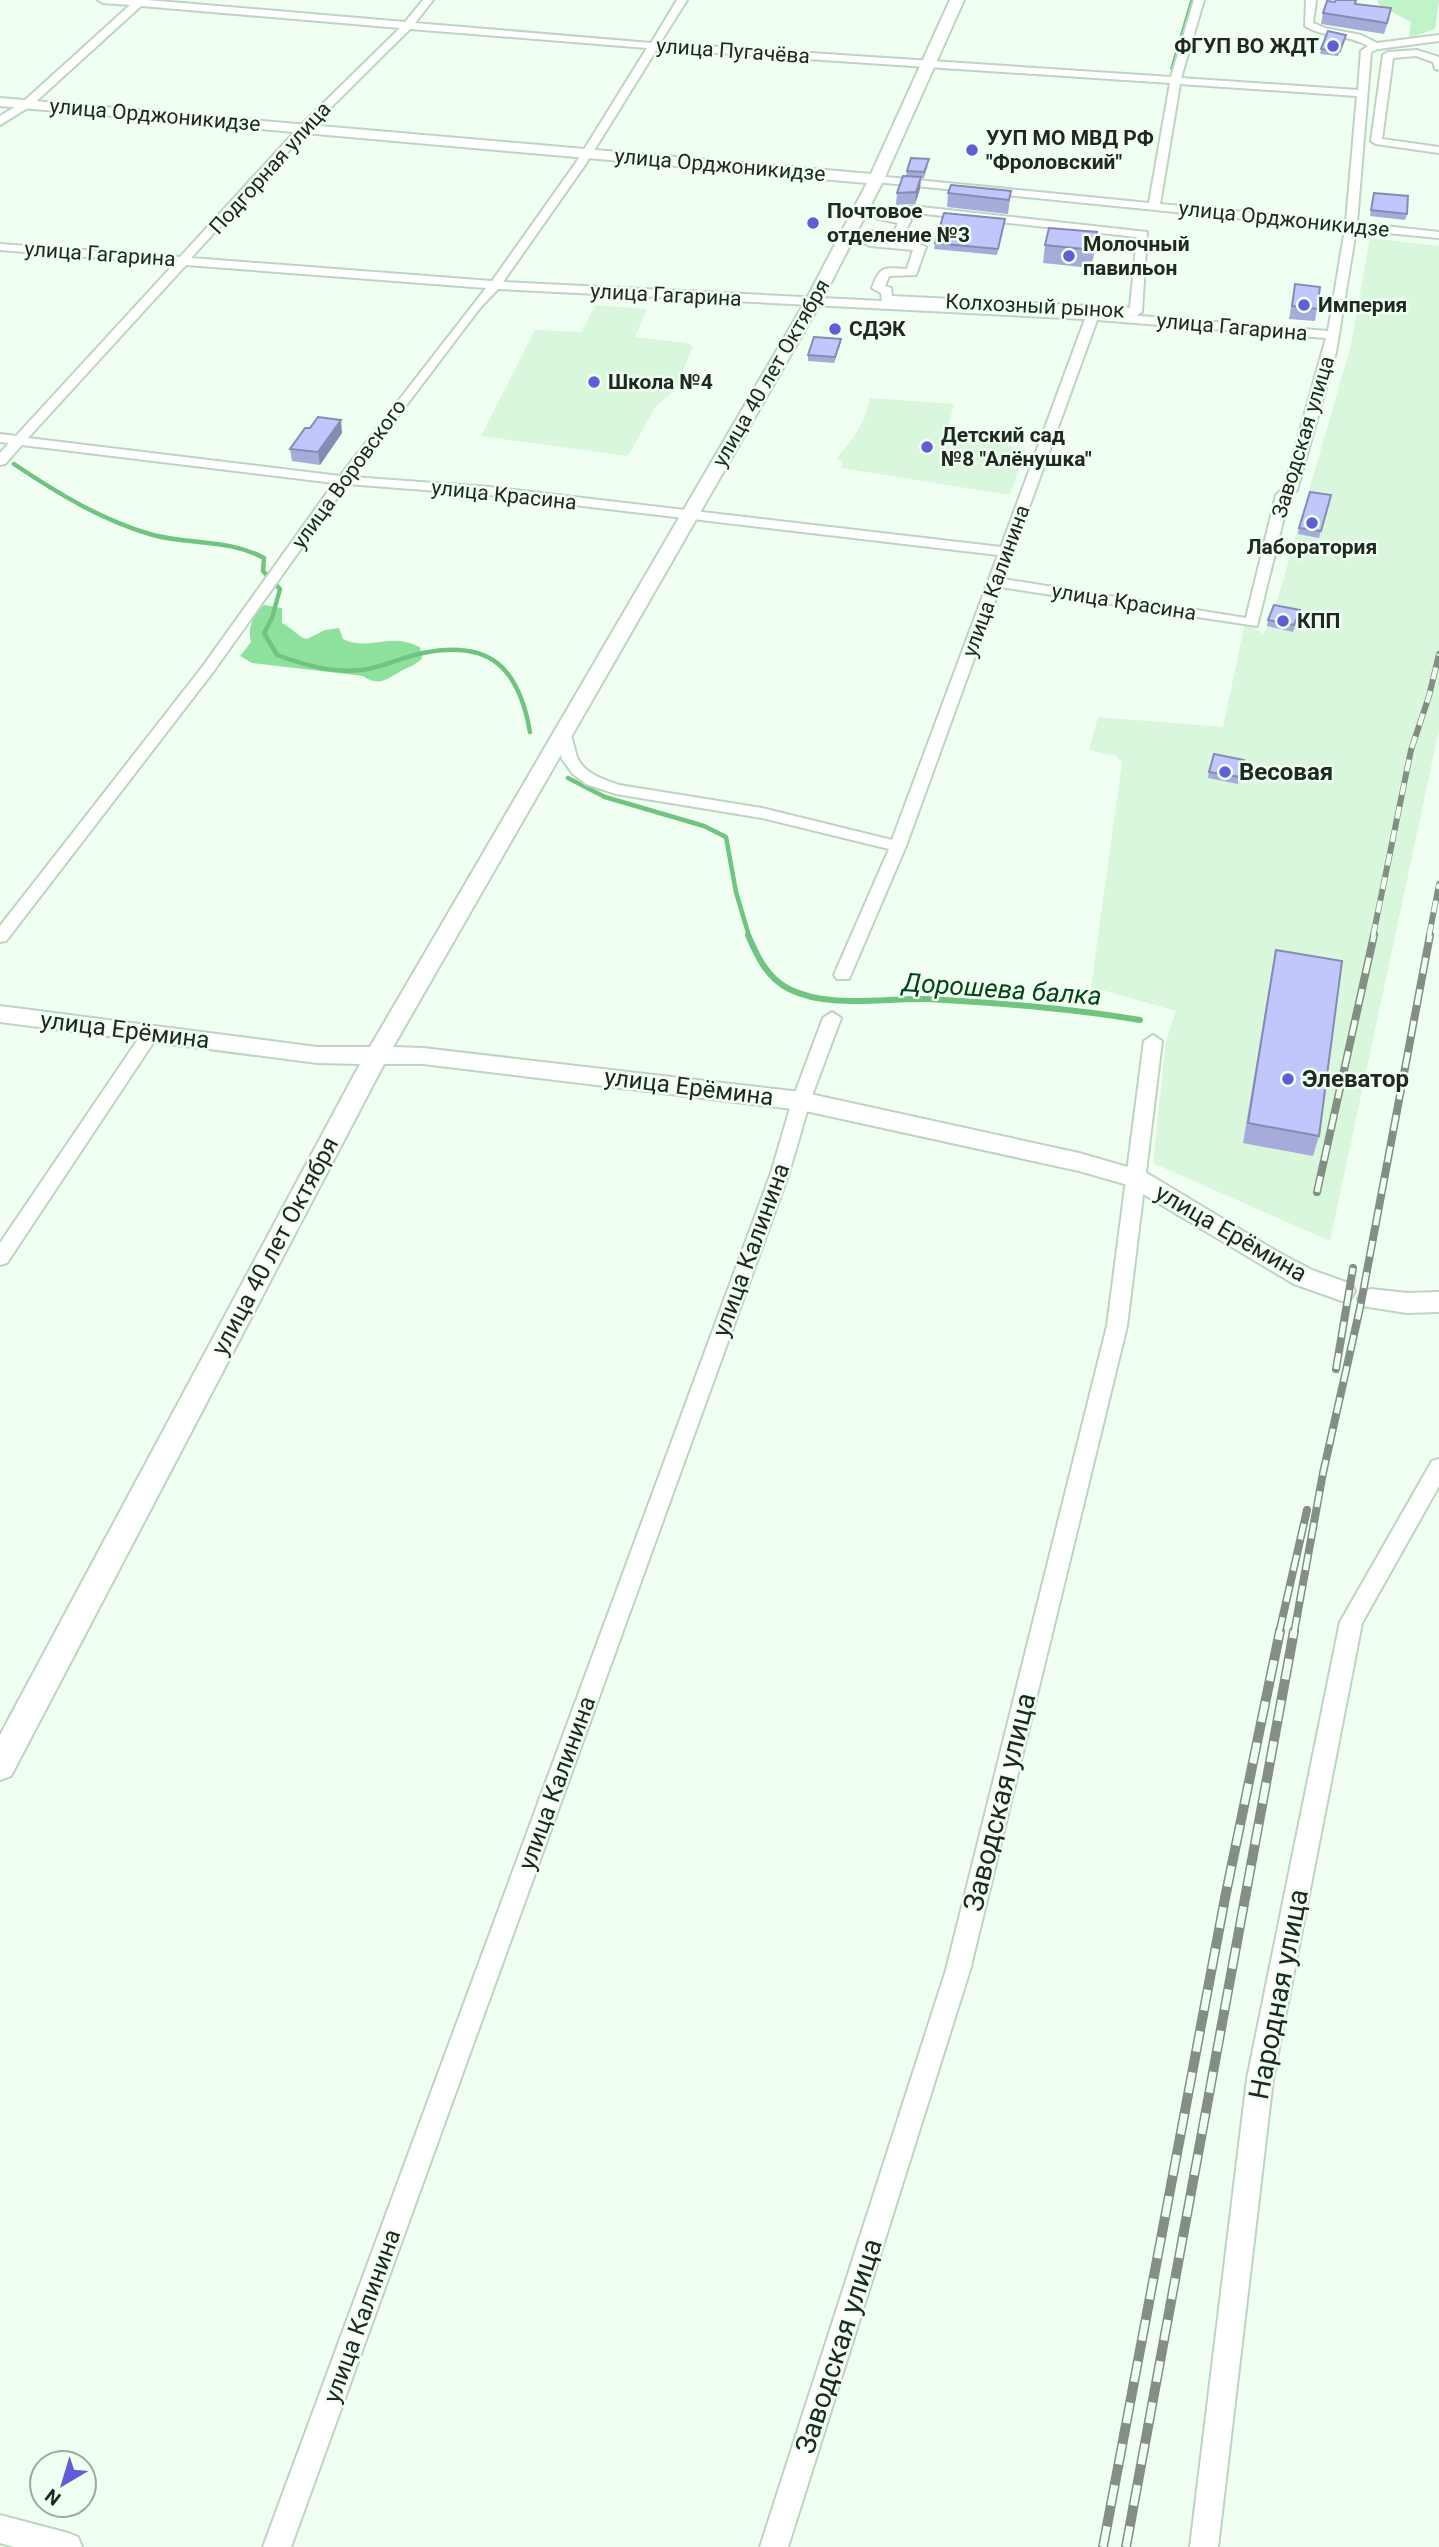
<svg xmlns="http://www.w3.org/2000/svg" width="1439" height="2547" font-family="Roboto,sans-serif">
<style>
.built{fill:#d8f7dc}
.green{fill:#c0f3c7}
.forest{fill:#8de19c}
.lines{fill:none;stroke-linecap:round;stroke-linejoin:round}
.stream-far2{stroke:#71c480;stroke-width:3.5}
.stream-far1{stroke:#71c480;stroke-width:4.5}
.stream{stroke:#71c480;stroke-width:6}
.street-casing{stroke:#bdd5c0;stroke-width:4}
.secondary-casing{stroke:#bdd5c0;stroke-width:4}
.street{fill:#fff;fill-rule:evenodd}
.secondary{fill:#fff;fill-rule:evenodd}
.rail-far2-casing{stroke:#838f84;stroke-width:6}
.rail-far1-casing{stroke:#838f84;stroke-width:8}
.rail-casing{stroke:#838f84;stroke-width:10}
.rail-far2{stroke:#f0fff1;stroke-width:4.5;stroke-dasharray:12;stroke-linecap:butt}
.rail-far1{stroke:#f0fff1;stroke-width:5;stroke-dasharray:16;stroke-linecap:butt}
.rail{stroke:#f0fff1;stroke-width:7;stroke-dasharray:21;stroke-linecap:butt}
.wall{fill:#a6abda}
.shaded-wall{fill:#878bb1}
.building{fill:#c1c7fd;stroke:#878bb1;stroke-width:2}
.poi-dot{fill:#615dd6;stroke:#f0fff1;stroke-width:2.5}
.labels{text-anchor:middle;stroke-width:5;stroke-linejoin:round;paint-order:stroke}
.far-poi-label{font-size:21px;font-weight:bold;fill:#202921;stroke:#f0fff1;text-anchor:start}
.far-street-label{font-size:21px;fill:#202921;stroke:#f0fff1}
.poi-label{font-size:24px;font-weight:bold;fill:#202921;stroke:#f0fff1;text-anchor:start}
.street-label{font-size:24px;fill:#202921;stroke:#f0fff1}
.water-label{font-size:26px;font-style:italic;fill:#024318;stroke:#f0fff1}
.near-street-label{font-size:28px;fill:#202921;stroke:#f0fff1}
</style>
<rect width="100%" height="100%" fill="#f0fff1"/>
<path class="built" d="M1370 238 1439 246V730L1330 1241 1153 1163 1166 1041 1176 1011 1091 987 1122 762 1116 756 1089 750 1098 717 1223 727 1245 623 1264 634 1276 604 1350 349Z
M595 305 647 309 635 337 686 343 693 346 675 390 656 406 631 451 627 456 481 436 535 330 582 332Z
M870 398 954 404 946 434 1026 449 1010 495 841 468 842 460 836 459 853 438 865 417Z"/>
<path class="green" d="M1377 0H1439L1435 29 1409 38 1411 22 1379 5Z"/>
<path class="forest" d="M264 605 282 608V623C291 627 298 637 307 639L325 630 339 628 343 639C369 652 388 631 420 647L422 659C415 665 409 667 401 671 387 679 379 687 363 676L252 663 240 656 251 642C247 627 253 615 264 605Z"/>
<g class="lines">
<path class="stream-far2" d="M1172 68 1192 0"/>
<path class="stream-far1" d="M14 464C57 493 103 521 153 535 191 545 229 539 264 558L263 571 280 589 272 618 264 633 277 655C304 665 332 673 361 670 382 668 402 657 423 653 491 639 519 669 530 732
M568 778 605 797 704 826 726 837 736 892 749 936"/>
<path class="stream" d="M748 935C757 956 767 978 789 989 829 1009 883 998 927 999 998 1003 1069 1008 1140 1020"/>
<defs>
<path id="street" d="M98 0H147L405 22 423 0H433L415 23 651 43 677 0H687L660 43 1171 77 1194 0H1204L1181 78 1358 90 1361 51 1368 46C1348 34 1324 38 1305 26L1306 0H1316L1313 23 1325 28 1361 35 1377 43 1439 35V41L1378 49 1371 52 1357 223 1439 232V238L1356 230 1336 352 1297 490 1289 497 1257 626 1000 587 906 846 849 979H837L834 975 889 849 762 818 616 794 586 784 573 774 562 759 555 733 563 728 568 730C573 738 574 748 577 757 584 774 603 779 619 785L762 808 892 840 998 555 489 495 347 484 213 672 6 941 0 942V926L203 666 334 483 22 445 5 464 0 465V453L9 443 0 442V434L16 436 174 264 0 250V244L180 257 300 126 400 28 141 6 31 106 0 125V116L23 102 130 5 103 3ZM410 29 647 48 575 164 492 281 191 258 308 130ZM657 49 1170 83 1149 203 876 176 870 179 876 182 1345 229 1328 331 1127 315 1136 316 1142 312 1147 232 912 206 906 210H881L876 217 878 219 898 223 894 232 871 231 864 243 870 246 913 250 907 269C884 268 881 264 872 288L881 293 882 301 503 282 585 165ZM1180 84 1357 96 1346 222 1160 204ZM916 213 1137 237 1130 308 892 296 891 288 885 286 889 276 916 275 926 247 920 244 877 240 879 237 902 238 911 220 907 217 914 216ZM186 265 486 288 340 476 28 438ZM498 289 1085 319 1001 547 489 487 352 477 480 308ZM1097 320 1326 338 1284 488 1276 495 1246 618 1003 579Z
M1417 50 1439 57V70L1435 69 1433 62 1416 56 1393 58 1382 139 1439 147V153L1376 144 1371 141 1383 55 1388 52Z
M832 1012 841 1018 810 1101 789 1173 291 2547H263L771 1173 792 1101 823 1018Z
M151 1027 160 1033 157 1037 7 1263 0 1265V1243L145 1029Z
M1153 1035 1162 1041 1127 1326 970 1970 788 2547H760L946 1970 1107 1326 1144 1041Z
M1439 1459V1486L1362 1623 1273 2079 1218 2547H1190L1247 2079 1340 1622 1432 1461Z
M0 2515 68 2533 78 2537 82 2547H14L0 2543Z"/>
<path id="secondary" d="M950 0H964L884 179 821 302 393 1047 423 1048 801 1092 1079 1153 1145 1172 1276 1251 1312 1270 1351 1284 1355 1291 1351 1298 1342 1301 1294 1284 1128 1185 1079 1171 801 1110 423 1064H384L11 1776 0 1780V1735L360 1064 317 1063 0 1022V1006L317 1047H370L805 302 867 183 0 106V98L871 174Z
M1371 1289 1407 1293 1439 1292V1312L1407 1313 1362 1306 1358 1299 1362 1292Z"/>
</defs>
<use href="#street" class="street-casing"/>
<use href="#secondary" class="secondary-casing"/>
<use href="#street" class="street"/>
<use href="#secondary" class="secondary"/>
<defs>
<path id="rail-far2" d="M1373 936 1411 750 1429 696 1439 654
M1429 936 1439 884"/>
<path id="rail-far1" d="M1317 1192 1374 935
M1336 1369 1353 1268
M1279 1633 1307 1510
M1294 1633 1323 1473 1360 1308 1430 935"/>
<path id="rail" d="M1103 2547 1225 1898 1280 1631
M1126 2547 1294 1631"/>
</defs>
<use href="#rail-far2" class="rail-far2-casing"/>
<use href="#rail-far1" class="rail-far1-casing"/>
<use href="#rail" class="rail-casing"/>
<use href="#rail-far2" class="rail-far2"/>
<use href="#rail-far1" class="rail-far1"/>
<use href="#rail" class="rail"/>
</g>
<path class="wall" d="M1356 4 1389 19 1384 34 1321 24 1323 13Z
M1345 40 1338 56 1320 54 1321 49Z
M928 165 924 178H921L920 189 915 204 896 205 897 193 906 176 907 171Z
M1011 191 1008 214 947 207 948 193Z
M1374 193 1407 214 1405 220 1370 216Z
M1005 219 997 255 934 249 935 243Z
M1045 245 1095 250 1091 268 1043 263Z
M1295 284 1317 309 1315 321 1289 319Z
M840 345 834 363 808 361V355Z
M342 433 320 465 292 461 290 449Z
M1331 495 1319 538 1298 534 1299 528Z
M1298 617 1293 632 1267 626 1268 620Z
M1244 760 1238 784 1208 778 1209 772Z
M1276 950 1319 1136 1313 1156 1243 1143 1272 970Z"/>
<path class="shaded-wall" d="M921 177 920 189 915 204 916 192Z
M841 339 840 345 834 363 835 357Z
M341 420 342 433 320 465 318 452Z"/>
<path class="building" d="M1336 0H1356L1355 4 1391 8 1387 23 1323 13 1327 1 1335 2Z
M1328 31 1346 35 1340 51 1321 49Z
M911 158 929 159 924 172 907 171Z
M903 176 921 177 916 192 897 193Z
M951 185 1011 191 1009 200 948 193Z
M1374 193 1408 196 1407 214 1371 210Z
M944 213 1005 219 998 249 935 243Z
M1049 228 1097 232 1094 250 1045 245Z
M1295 284 1320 287 1317 309 1292 306Z
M814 337 841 339 835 357 808 355Z
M318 417 341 420 318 452 290 449 305 428H310Z
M1310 492 1331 495 1321 531 1299 528Z
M1274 605 1300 610 1294 625 1268 620Z
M1214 754 1244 760 1240 777 1209 772Z
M1276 950 1342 961 1319 1136 1248 1123Z"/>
<g class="poi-dot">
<circle cx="1333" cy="46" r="7"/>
<circle cx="972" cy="150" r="7"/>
<circle cx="813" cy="223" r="7"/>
<circle cx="1069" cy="256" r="7"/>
<circle cx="1304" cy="305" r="7"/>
<circle cx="835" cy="329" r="7"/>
<circle cx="594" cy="382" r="7"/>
<circle cx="927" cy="447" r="7"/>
<circle cx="1312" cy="523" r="7"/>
<circle cx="1283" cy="621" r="7"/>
<circle cx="1225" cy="772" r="7"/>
<circle cx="1288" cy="1079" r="7"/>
</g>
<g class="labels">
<g class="far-poi-label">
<text x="1319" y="53" text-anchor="end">ФГУП ВО ЖДТ</text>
<text x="986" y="145">УУП МО МВД РФ<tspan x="986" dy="24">"Фроловский"</tspan></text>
<text x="827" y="218">Почтовое<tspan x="827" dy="24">отделение №3</tspan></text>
<text x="1083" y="251">Молочный<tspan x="1083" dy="24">павильон</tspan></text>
<text x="1318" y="312">Империя</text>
<text x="849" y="336">СДЭК</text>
<text x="608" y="389">Школа №4</text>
<text x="941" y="442">Детский сад<tspan x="941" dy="24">№8 "Алёнушка"</tspan></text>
<text x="1312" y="554" text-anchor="middle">Лаборатория</text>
<text x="1297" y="628">КПП</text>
</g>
<g class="far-street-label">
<text transform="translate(733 51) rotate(4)" y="7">улица Пугачёва</text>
<text transform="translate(155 115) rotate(5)" y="7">улица Орджоникидзе</text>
<text transform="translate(720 165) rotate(5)" y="7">улица Орджоникидзе</text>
<text transform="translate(270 168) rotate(-48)" y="7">Подгорная улица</text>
<text transform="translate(1284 219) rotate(6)" y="7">улица Орджоникидзе</text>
<text transform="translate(100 254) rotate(4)" y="7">улица Гагарина</text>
<text transform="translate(666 295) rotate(3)" y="7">улица Гагарина</text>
<text transform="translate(1035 306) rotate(3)" y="7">Колхозный рынок</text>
<text transform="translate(1232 327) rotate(5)" y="7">улица Гагарина</text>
<text transform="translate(771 373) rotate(-60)" y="7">улица 40 лет Октября</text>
<text transform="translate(1303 437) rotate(-73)" y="7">Заводская улица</text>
<text transform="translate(349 474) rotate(-54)" y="7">улица Воровского</text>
<text transform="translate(504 495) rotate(6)" y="7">улица Красина</text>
<text transform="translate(996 581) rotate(-70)" y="7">улица Калинина</text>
<text transform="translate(1124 602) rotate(9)" y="7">улица Красина</text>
</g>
<g class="poi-label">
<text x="1239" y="780">Весовая</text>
<text x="1302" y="1087">Элеватор</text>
</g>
<g class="street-label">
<text transform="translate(125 1030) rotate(7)" y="8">улица Ерёмина</text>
<text transform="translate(689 1087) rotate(7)" y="8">улица Ерёмина</text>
<text transform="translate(1231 1233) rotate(30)" y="8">улица Ерёмина</text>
<text transform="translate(275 1246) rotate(-62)" y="8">улица 40 лет Октября</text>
<text transform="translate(751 1250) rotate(-70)" y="8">улица Калинина</text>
<text transform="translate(557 1783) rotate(-70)" y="8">улица Калинина</text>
<text transform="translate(362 2316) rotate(-70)" y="8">улица Калинина</text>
</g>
<g class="water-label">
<text transform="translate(1002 989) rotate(4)" y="9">Дорошева балка</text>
</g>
<g class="near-street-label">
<text transform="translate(999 1802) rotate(-76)" y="10">Заводская улица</text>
<text transform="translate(1278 1994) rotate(-79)" y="10">Народная улица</text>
<text transform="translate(838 2346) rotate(-72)" y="10">Заводская улица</text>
</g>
</g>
<g transform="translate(63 2484) rotate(218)"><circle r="33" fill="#f0fff1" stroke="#9da99e" stroke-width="2"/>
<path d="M0-5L12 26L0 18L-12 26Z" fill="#615dd6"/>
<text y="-10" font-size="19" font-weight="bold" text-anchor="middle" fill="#202921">N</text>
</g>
</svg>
